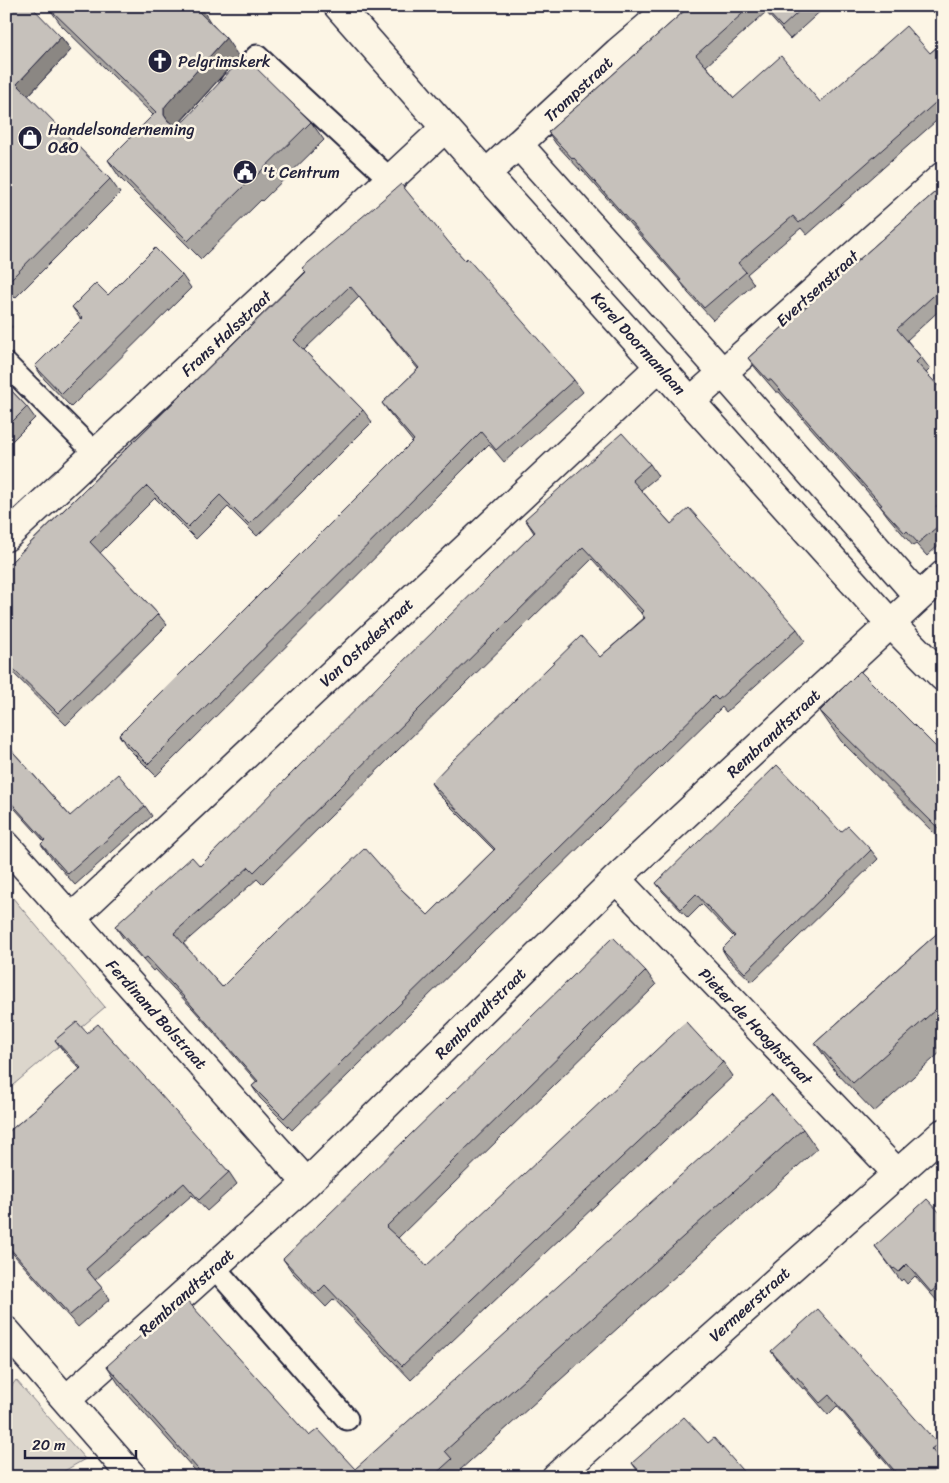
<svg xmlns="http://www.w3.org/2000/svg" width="949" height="1483" font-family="Sriracha,sans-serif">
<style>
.green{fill:#dcd6cc;stroke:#7f7c84}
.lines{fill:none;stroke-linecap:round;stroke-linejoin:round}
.lane-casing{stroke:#22223b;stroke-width:25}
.street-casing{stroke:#22223b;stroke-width:31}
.secondary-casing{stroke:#22223b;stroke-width:31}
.lane{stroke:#fcf5e5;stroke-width:21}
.street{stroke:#fcf5e5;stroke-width:28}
.secondary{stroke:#fcf5e5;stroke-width:28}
.wall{fill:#aaa6a1;stroke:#22223b;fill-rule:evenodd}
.shaded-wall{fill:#8b8783;stroke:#22223b}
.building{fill:#c6c1bb;stroke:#22223b;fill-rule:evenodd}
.labels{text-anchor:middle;stroke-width:5;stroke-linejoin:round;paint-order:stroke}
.poi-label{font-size:16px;fill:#22223b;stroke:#fcf5e5;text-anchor:start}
.street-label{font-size:16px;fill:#22223b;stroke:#fcf5e5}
</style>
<rect width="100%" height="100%" fill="#fcf5e5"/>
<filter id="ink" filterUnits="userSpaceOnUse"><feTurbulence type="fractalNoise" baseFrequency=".02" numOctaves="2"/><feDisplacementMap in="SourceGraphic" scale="10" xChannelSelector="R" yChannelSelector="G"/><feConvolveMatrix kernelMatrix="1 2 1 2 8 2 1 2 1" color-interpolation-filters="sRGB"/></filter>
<g filter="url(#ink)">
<path class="green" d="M12 897 105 1007 6 1091V901Z
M16 1380 85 1459 54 1477H6V1394Z"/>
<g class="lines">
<defs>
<path id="lane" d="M231 83 257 56 390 179
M6 364 96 454
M214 1267 347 1419"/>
<path id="street" d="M518 144 723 373 919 597
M486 174 618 52 672 6
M691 401 943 176
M6 537 445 128
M6 845 307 1183
M616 879 897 1173
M72 918 660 366
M6 1331 133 1477
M66 1400 307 1183 616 879 943 575
M556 1477 943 1133"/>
<path id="secondary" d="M338 6 486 174 891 624 943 677"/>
</defs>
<use href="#lane" class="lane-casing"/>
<use href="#street" class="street-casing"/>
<use href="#secondary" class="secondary-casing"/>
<use href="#lane" class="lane"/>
<use href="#street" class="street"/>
<use href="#secondary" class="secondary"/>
</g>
<path class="wall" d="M6 6 61 37 71 50 28 96 110 179 120 193 15 298 6 289Z
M690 6H826L790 39 766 12 706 66 734 98 820 102 930 53 943 42V115L807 235 801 228 747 274 754 284 713 320 688 293 681 282 582 170 581 171 556 144 548 132Z
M49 8 213 25 239 57 179 124 311 122 324 140 262 201 261 200 201 259 120 178 108 160 153 115 62 26Z
M943 185V307L907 340 921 357 930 369 926 373 943 391V541L927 556 916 544 913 546 889 518 880 506 779 392H776L757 370 748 358Z
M451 245 574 380 583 392 504 462 489 444 156 776 127 747 119 735 413 442 391 415 382 403 418 369 359 297 304 350 363 410 372 422 303 491 257 536 228 507 196 539 155 498 100 553 158 614 167 625 66 725 6 666V567L305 272Z
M182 275 191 288 71 407 44 379 35 366 81 320 72 307 108 295Z
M6 319 12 327 6 332Z
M6 385 27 407 35 418 6 447Z
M650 464 658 476 641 490 671 524 797 629 805 641 726 712 722 707 292 1130 260 1098 252 1086 257 1082 193 1009 155 969 153 971 123 938 115 926 200 866 534 533 525 519ZM592 559 641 613 644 618 600 657 431 783 439 795 494 850 428 915 401 889 222 987 183 944 257 879 262 884Z
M820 711 943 754V842L841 741Z
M6 744 70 816 145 806 152 816 75 885 48 854 41 844 44 841 6 799Z
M841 832 871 850 878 859 752 982 728 959 722 949 734 937 702 904 688 918 663 892 656 883Z
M943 928V1050L874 1112 836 1072 815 1043Z
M646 971 656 985 398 1238 426 1266 723 1062 733 1076 527 1270 411 1380 334 1299 326 1307 293 1273 283 1259Z
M87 1033 229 1172 237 1184 207 1211 192 1195 95 1280 102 1288 110 1299 78 1327 6 1246V1134L33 1111 80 1069 64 1052 55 1040Z
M803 1129 817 1149 460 1470 465 1477H201L120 1386 107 1366 309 1436 355 1469Z
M943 1216V1300L939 1303 915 1276 907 1284 903 1279 901 1281 875 1246Z
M771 1351 938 1444 943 1451V1458L940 1460 943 1477H898L837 1406 828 1415 805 1388 803 1389 779 1362Z
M632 1463 748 1477H642Z"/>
<path class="shaded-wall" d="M202 9 214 28 199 12Z
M61 37 71 50 26 98 17 84Z
M226 38 239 57 180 122 177 127V133L164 115V108L167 104Z"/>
<path class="building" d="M6 6H31L61 37 17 84 110 179 6 284Z
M51 6H198L202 9 199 12 226 38 167 104 164 108V115L168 121 173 124H179L185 120 244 56 311 122 249 183 248 182 188 241 108 160 156 112 49 8Z
M690 6H751L696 55 734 98 781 56 820 102 906 26 930 53 943 42V96L799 223 793 216 738 263 746 272 704 308 680 281 681 280 574 158 573 159 548 132Z
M762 6H805L782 27Z
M401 184 451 245 465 260 467 258 574 380 496 450 481 432 148 764 119 735 414 440 382 403 419 368 350 286 294 340 363 410 295 479 249 524 220 495 188 527 147 486 90 542 158 614 58 713 6 662V567L306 272 302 268Z
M943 185V287L897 329 921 357 916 362 943 391V481L937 487 943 493V500L936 506 943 514V522L918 543 907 531 905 533 880 506 882 505 771 380H768L748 358Z
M155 248 182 275 62 394 35 366 83 318 72 307 96 283 108 295Z
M6 385 27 407 6 428Z
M622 433 650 464 632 480 671 524 689 508 797 629 718 700 714 696 284 1118 252 1086 258 1081 185 998 147 957 144 959 115 926 192 857 200 866 395 669 535 532 525 519ZM583 547 643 611 641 613 645 618 600 657 581 636 452 761 431 783 495 849 428 915 401 889 365 848 281 928 222 987 174 933 249 867 254 872Z
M860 671 943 754V833L820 711Z
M6 744 70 816 118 774 145 806 68 874 41 844 45 840 6 797Z
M777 765 841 832 848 826 871 850 745 973 722 949 735 936 696 894 681 909 656 883Z
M943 928V1003L853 1083 815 1043Z
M613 937 646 971 386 1227 418 1256 426 1266 686 1022 723 1062 517 1256 402 1366 325 1285 316 1294 283 1259Z
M77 1022 87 1033 98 1024 229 1172 199 1200 184 1183 86 1269 102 1288 70 1315 6 1244V1134L33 1111 81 1068 55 1040Z
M771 1094 803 1129 445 1451 452 1459 432 1477H205L107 1366 184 1297 309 1436 318 1429 355 1469Z
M927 1199 943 1216V1282L931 1292 907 1264 899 1272 894 1268 893 1269 875 1246Z
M818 1309 938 1444 931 1449 943 1462V1477H900L829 1395 820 1403 797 1377 795 1378 771 1351Z
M684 1417 708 1443 714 1438 748 1477H684L678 1470 670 1477H645L632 1463Z"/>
</g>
<defs>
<symbol id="church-disc" viewBox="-11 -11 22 22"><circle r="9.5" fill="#22223b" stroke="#fcf5e5"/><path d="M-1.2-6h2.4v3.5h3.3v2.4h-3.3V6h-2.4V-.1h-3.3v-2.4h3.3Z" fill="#fff"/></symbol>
<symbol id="shop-disc" viewBox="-11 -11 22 22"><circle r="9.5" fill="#22223b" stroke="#fcf5e5"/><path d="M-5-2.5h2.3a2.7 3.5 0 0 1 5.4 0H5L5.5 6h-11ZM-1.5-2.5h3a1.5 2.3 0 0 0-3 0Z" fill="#fff"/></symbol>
<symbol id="civic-disc" viewBox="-11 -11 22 22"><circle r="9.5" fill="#22223b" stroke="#fcf5e5"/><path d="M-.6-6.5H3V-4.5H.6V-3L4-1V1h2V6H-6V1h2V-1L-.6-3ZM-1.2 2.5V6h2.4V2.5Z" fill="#fff"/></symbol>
</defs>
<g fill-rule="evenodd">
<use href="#church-disc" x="146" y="47" width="28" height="28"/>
<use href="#shop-disc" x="16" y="124" width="28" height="28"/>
<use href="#civic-disc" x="231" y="158" width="28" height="28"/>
</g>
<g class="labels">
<g class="poi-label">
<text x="178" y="67">Pelgrimskerk</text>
<text x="48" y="135">Handelsonderneming<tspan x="48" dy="18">O&amp;O</tspan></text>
<text x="262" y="178">'t Centrum</text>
</g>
<g class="street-label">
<text transform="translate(578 89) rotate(-43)" y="6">Trompstraat</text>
<text transform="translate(817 288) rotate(-42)" y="6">Evertsenstraat</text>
<text transform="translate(226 333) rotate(-43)" y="6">Frans Halsstraat</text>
<text transform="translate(639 343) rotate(48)" y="6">Karel Doormanlaan</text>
<text transform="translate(366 642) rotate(-43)" y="6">Van Ostadestraat</text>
<text transform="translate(773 733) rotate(-43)" y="6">Rembrandtstraat</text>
<text transform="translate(480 1013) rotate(-45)" y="6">Rembrandtstraat</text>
<text transform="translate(157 1014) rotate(48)" y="6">Ferdinand Bolstraat</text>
<text transform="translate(756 1026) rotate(46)" y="6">Pieter de Hooghstraat</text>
<text transform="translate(186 1292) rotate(-42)" y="6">Rembrandtstraat</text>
<text transform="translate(749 1304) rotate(-42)" y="6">Vermeerstraat</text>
</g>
</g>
<rect width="949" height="1483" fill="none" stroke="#fcf5e5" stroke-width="25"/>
<rect x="12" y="12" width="924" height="1458" fill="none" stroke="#22223b" stroke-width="2" filter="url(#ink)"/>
<path d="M25 1450v8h111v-8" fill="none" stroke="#22223b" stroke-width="2.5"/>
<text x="32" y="1450" font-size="15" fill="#22223b" stroke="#fcf5e5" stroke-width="4" paint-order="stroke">20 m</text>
</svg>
